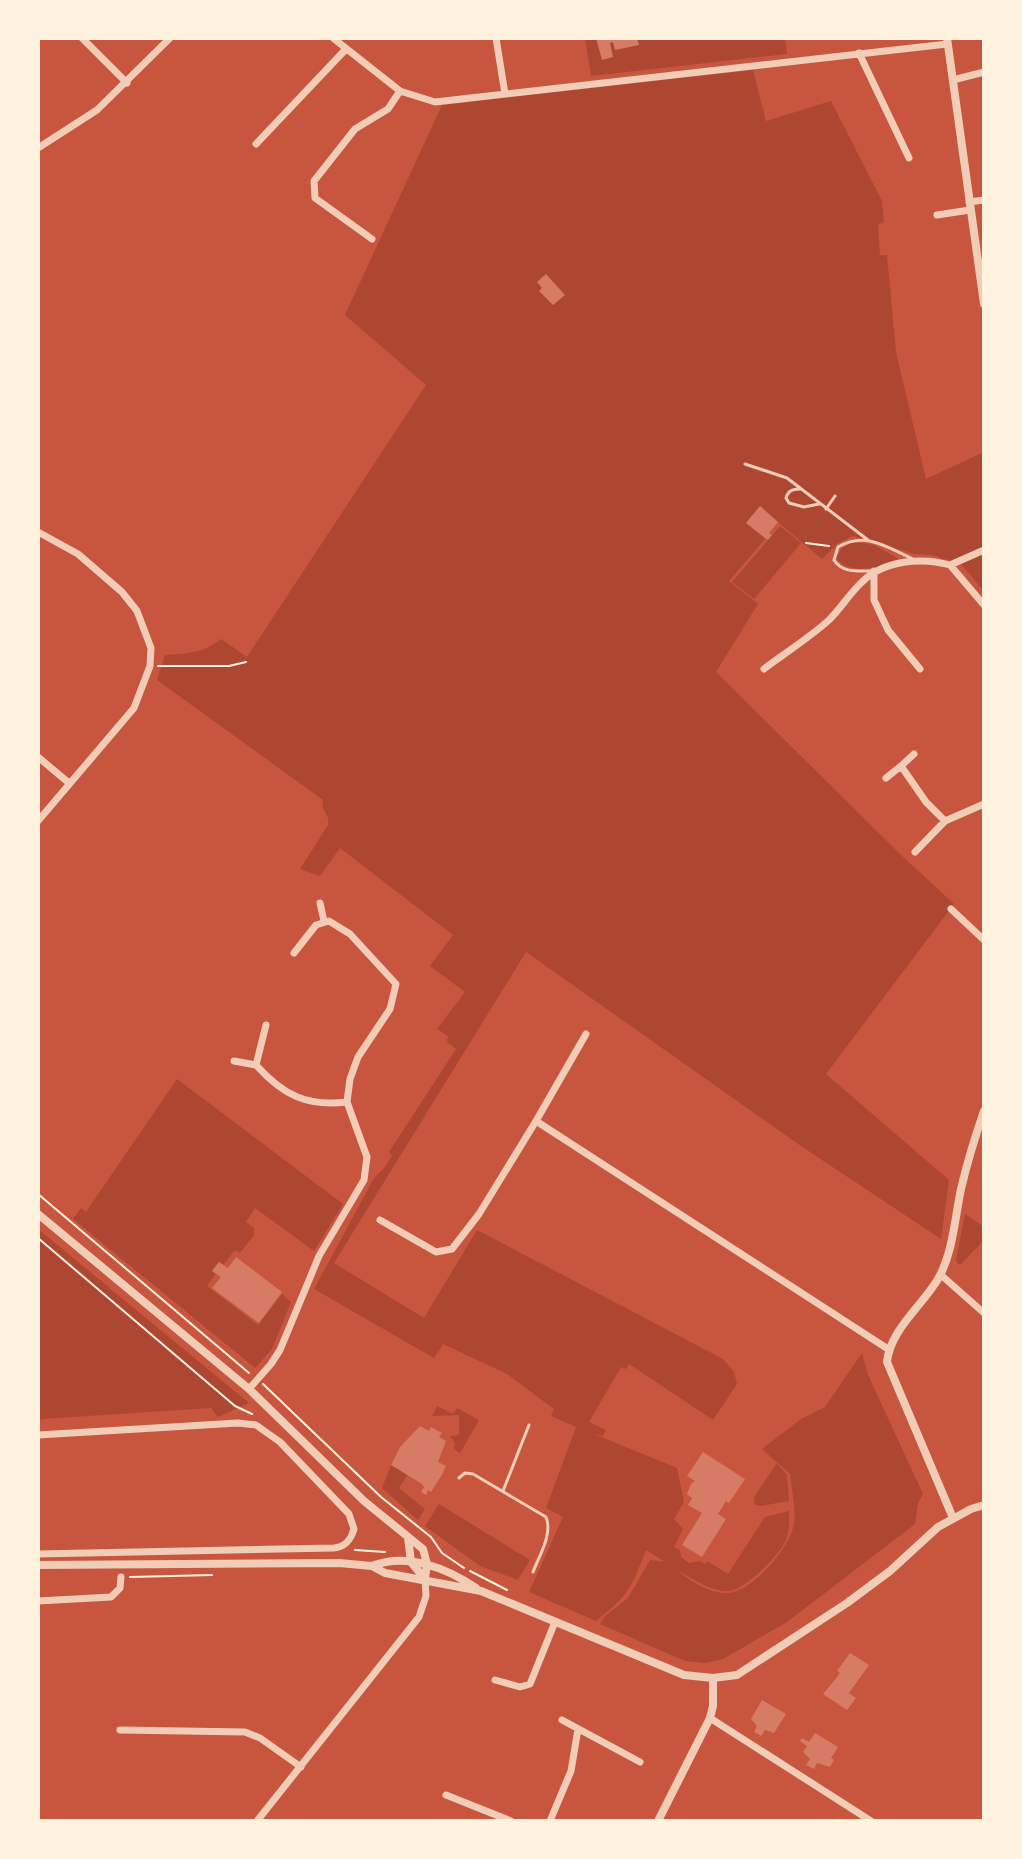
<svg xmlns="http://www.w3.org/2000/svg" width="1022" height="1859" font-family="Arial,sans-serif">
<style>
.green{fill:#ae4732}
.building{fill:#d67c66}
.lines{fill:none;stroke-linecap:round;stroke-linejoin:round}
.path{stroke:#fff3e0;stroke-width:2}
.service{stroke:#f1ccb7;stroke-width:3}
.minor{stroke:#f1ccb7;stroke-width:7}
.tertiary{stroke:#f1ccb7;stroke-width:8}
</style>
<rect width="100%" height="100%" fill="#c8553d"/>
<path class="green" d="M585 38H785L787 54 591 76Z
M753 70 766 121 831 101 882 201 884 222 878 225 880 255H887L896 352 926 479 984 452V591L961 564 931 555 915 554 853 536 837 544 822 559 760 507 746 523 765 539 729 581 758 604 716 672 901 855 954 904 826 1074 949 1180 941 1239 801 1146 526 952 334 1263 424 1318 477 1230 723 1359 734 1372 737 1384 713 1420 629 1364 626 1369 621 1367 589 1422 606 1430 603 1436 594 1434 677 1468 684 1502 674 1519 683 1529 674 1547 680 1550 681 1557 689 1563 700 1561 705 1564 707 1561 728 1574 765 1517 789 1511C789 1522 790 1532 785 1542 778 1556 746 1589 729 1591 711 1592 692 1578 677 1570 690 1581 710 1594 728 1593 752 1592 790 1548 794 1524 796 1509 792 1490 790 1474L762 1449 801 1419 825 1407 862 1353 868 1375 923 1494 918 1503 915 1524 787 1622 723 1659 705 1663 685 1661 600 1624 605 1616 628 1598 650 1560 665 1562 646 1550C631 1588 629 1595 596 1621L529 1592 563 1517 546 1508 576 1427 551 1416 554 1409 507 1374 443 1344 434 1358 314 1289 374 1178 386 1166 392 1155 389 1152 456 1049 447 1042 448 1036 437 1029 465 992 430 966 453 935 340 848 320 876 300 869 328 825V818L322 806 323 800 157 680 165 655C186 654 204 653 221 639L247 657 426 385 345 315 442 105Z
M780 526 801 543 754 599 732 582Z
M854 542 874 545 899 559C881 568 850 576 836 558L842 548Z
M177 1079 343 1204 314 1251 255 1208 246 1222 254 1228V1235L240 1253 235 1250 223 1265 219 1262 213 1270 216 1273 207 1286 258 1325 282 1294 291 1302 272 1349 255 1368 73 1219 81 1208 86 1212Z
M965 1214 984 1227V1240L961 1264H958L956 1260Z
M38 1229 249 1403 218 1417 211 1408 41 1419 38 1426Z
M437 1406 453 1414 457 1408 479 1420 460 1453 454 1449 455 1443 450 1436 459 1435V1415L432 1416Z
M777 1463 787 1475 789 1501 761 1506 755 1505 754 1497Z
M391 1465 408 1474 399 1488 425 1509 418 1520 382 1488Z
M439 1504 530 1560 518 1580 480 1566 425 1526Z"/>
<path class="building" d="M596 38H637L639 45 615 50 613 42 610 43 613 57 602 60Z
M546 274 565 295 553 305 539 291 542 288 537 282Z
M760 506 778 522 769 533 772 535 768 540 746 523Z
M236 1257 282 1292 259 1323 212 1288 221 1277 212 1271 219 1262 228 1268Z
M420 1426 429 1431 431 1427 442 1433 439 1437 446 1441 438 1462 446 1466 443 1473 431 1492 428 1490 426 1495 421 1492 424 1487 422 1484 391 1465 400 1447Z
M703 1452 745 1479 729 1503 726 1501 718 1514 726 1519 702 1557 682 1545 702 1513 688 1505 692 1498 687 1494 691 1484 695 1481 687 1476Z
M850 1653 869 1665 849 1693 856 1698 847 1710 823 1694 834 1681 840 1673 837 1671Z
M762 1700 786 1714 774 1733 765 1730 761 1736 754 1732 757 1726 751 1719Z
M815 1733 838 1747 831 1758 834 1760 830 1767 817 1763 814 1769 806 1765 810 1759 803 1752 807 1746 800 1741 802 1738 809 1742Z"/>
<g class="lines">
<path class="path" d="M806 543 829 546
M158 666H229L246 662
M38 1194 249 1373
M38 1238 235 1406 252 1414
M263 1384 381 1497 431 1537 442 1553 464 1568
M355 1550 385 1552
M470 1571 507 1590
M130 1577 212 1575"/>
<path class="service" d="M745 464 787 478 868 540
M800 489C792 489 788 491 786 498L789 503 804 507 819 504
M826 509 835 496
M871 571C857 571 842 573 834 560L838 547C866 531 886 547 913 559
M459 1478 465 1473 473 1474 546 1517C553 1534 539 1556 533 1572
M503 1491 529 1425"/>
<path class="minor" d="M82 38 127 83
M333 38 400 91 435 102 947 44
M496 38 505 94
M859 53 909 158
M953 80 984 72
M256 144 346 49
M38 148 97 110 170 38
M969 202 984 200
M937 215 970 210
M372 239 315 198 314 181 355 129 388 109 400 91
M38 532 78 554 122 592 137 611 151 648 150 666 134 708 38 821
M950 565 984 605
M874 571V600L888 630 920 669
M764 669C785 653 809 638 829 620 841 608 850 593 862 582 884 560 922 557 950 565L984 550
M914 754 901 766 926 802 945 821 984 804
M38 757 69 783
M886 778 901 766
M915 852 945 821
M320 903 324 921
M951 909 984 940
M266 1025 256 1065C283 1095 307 1107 347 1102
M586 1034 536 1121 888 1349
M234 1061 256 1065
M380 1220 436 1252 452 1249 479 1214 536 1121
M941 1275 984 1313
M249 1389 271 1364 280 1350 319 1256 364 1180 367 1157 347 1102 350 1079 358 1057 390 1009 396 984 350 934 329 921 316 925 294 953
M38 1435 238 1423 256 1425 280 1442 349 1514 354 1529C351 1539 346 1547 334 1548L38 1554
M38 1601 111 1597 120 1588 121 1577
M495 1680 520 1687 530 1684 555 1622
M710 1718 871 1821
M562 1720 640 1762
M120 1730 245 1732 260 1738 301 1767
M446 1795 511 1821
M257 1821 419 1617 426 1596 425 1578
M550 1821 571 1771 578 1729"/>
<path class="tertiary" d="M947 38 984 304
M38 1214 249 1389 364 1501 423 1549 427 1564 425 1578
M953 1518 887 1362C890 1330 922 1306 938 1279 953 1253 955 1217 961 1189 967 1163 975 1137 984 1111
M408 1537 411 1562 424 1578
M38 1565 339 1563 372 1566 385 1573 481 1591 684 1675 713 1678 737 1675 847 1603 890 1571 938 1527 971 1509 984 1505
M372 1566C406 1552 447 1568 476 1588
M658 1821 710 1718 713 1706V1678"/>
</g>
<rect width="1022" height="1859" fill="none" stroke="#fff3e0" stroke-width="80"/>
</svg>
